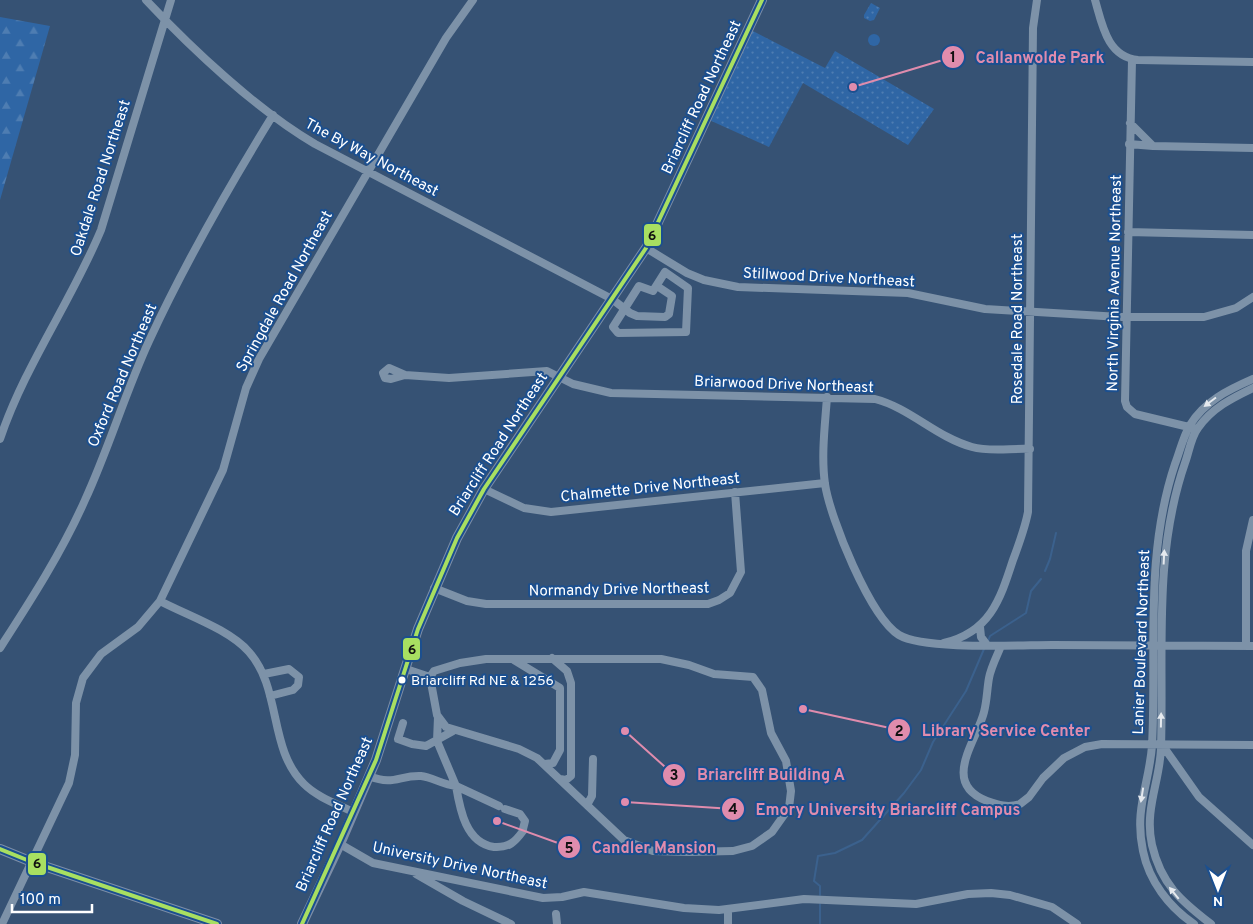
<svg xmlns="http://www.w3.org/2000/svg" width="1253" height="924" font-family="Overpass,sans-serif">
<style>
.forest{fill:url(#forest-firs)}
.park{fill:url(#park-dots)}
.garden{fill:#2f66a5}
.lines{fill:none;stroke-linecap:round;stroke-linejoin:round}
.stream{stroke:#3b618d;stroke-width:2}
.minor{stroke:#7d92a8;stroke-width:8}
.major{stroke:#7d8ea7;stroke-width:10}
.bus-1-casing{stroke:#1b4f8f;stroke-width:8}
.bus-1{stroke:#a8df61;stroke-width:4}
.oneway{fill:#e5e9ee}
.bus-dot{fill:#fff;stroke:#1b4f8f;stroke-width:2}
.labels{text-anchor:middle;stroke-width:4;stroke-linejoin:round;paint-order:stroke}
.bus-label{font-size:14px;fill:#fff;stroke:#1b4f8f;text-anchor:start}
.street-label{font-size:15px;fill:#fff;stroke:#1b4f8f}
.leader{fill:none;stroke:#e08cad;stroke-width:2}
.callout-dot{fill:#e08cad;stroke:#1b4f8f;stroke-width:2}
.mark-label{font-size:15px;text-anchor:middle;font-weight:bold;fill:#111}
.callout-label{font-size:16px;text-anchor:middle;font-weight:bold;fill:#e08cad;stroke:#1b4f8f;stroke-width:4;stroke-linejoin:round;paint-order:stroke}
.line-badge{stroke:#1b4f8f;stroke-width:2}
.pale-badge-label{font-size:14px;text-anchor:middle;font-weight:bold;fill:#111}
</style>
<defs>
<pattern id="forest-firs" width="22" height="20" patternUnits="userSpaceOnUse" patternTransform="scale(1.25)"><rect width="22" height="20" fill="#2f66a5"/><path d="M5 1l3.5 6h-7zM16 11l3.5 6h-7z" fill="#4e7db2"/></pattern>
<pattern id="park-dots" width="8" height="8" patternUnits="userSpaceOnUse" patternTransform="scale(1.25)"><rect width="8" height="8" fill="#2f66a5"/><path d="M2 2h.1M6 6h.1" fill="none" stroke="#4e7db2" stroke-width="1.8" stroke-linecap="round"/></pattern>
</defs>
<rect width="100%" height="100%" fill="#365274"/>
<path class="forest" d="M0 17 50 26 0 200Z"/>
<path class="park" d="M871 3 880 8 874 20 870 21 864 18V15Z
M749 29 825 68 835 51 934 109 908 145 803 83 769 147 707 119Z"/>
<path class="garden" d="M868 40a6 6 0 1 1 12 0a6 6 0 1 1-12 0Z"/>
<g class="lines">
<path class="stream" d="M1045 571 1050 559 1056 533
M988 641 990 636 1026 613 1031 591 1041 579
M820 895V886L814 881 818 856 835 853 862 840 904 793 921 770 933 742 966 691 984 649
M820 924V904"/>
<path class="minor" d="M146 0C192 49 257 110 315 144L612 299 630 313 637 316 665 317 669 314 672 296 657 286
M1095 0C1102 24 1107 57 1138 60L1253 62
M1132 60 1125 401 1127 407 1135 414 1193 428
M1130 123 1153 146 1253 148
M1129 144 1153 146
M1128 232 1253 235
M646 248 687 273 704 280 738 287 908 293 985 309 1120 317H1204L1236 308 1253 297
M665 272 688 288 686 332 618 333 613 327 639 286 653 291Z
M405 375 389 368 383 373 385 378 391 379 405 375 449 378 547 371 573 384 611 393 875 399C910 408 936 437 972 447 990 452 1011 448 1030 449
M827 397C825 425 821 456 825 484 830 518 870 617 899 635 924 650 1019 645 1052 645 1119 645 1186 646 1253 646
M0 439C25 365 71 302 101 230L171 0
M484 489 524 508 551 512 825 483
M434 588 467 601 486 604H708L719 600 730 593 741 572 735 492
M160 601C186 615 229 629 249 652 282 689 268 749 304 784 317 797 337 804 353 812
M980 627 981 637 987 645
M944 643C990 632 1000 600 1013 560 1019 544 1025 528 1028 512L1033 28 1037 0
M1001 646C997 656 991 667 989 678 987 689 987 701 984 712 977 741 940 783 987 801 998 805 1008 808 1020 804L1029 797 1043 778 1064 758 1085 747 1102 744 1253 745
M1246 646V551L1253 520
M0 648C31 600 62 552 85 500 109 448 125 393 149 341 185 263 228 188 273 115
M552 658 567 671 571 683V776L566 780 560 779
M514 660 560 688V750L553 763 545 764
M406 669 430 677 437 715 446 727 519 749 537 758 624 840 653 851 689 852 733 851 752 846 772 832 789 808 791 791 786 761 771 733 762 690 753 677 714 674 689 665 661 659H486L460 663 434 671 430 677
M264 674 289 669 299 677 298 685 293 690 270 696
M403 723 398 739 412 744 426 746 453 731
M1163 746 1199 797 1253 845
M369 776C394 786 399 775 421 776 432 777 443 785 456 786L437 741 438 717
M587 805 592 796 593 759
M499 806 456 786C460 810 466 843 494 847 509 848 515 842 523 831
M505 809 520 814 525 821 523 829
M340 844 373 863 543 898 562 897 584 892 684 908 719 910 804 899 916 904 968 894 991 893 1010 895 1052 907 1077 924
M416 874 463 901 511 924
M556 914 557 924
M2 924 69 783 75 755 76 703 83 678 101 654 138 627 160 601 223 470 246 388 259 359 446 38 473 0
M728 924V910
M1194 924C1169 907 1149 881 1143 851 1134 809 1149 785 1152 746 1157 651 1144 556 1175 464 1180 451 1183 437 1190 425 1205 401 1228 390 1253 379
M1211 924C1181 901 1161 884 1152 845 1144 810 1160 781 1161 748 1164 652 1153 555 1185 463 1189 452 1191 437 1198 428 1212 408 1232 398 1253 388"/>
<path class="major" d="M0 849 32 862 217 924
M302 924 340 844 376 760 418 629 457 538 484 489 646 248 762 0"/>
<defs>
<path id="bus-1" d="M0 849 32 862 217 924
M302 924 376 760 418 629 457 538 484 489 646 248 762 0"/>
</defs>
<use href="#bus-1" class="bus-1-casing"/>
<use href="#bus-1" class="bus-1"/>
</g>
<defs><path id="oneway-solid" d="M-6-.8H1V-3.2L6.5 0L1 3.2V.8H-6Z" transform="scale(1.25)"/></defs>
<g class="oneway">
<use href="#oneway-solid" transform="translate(1210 402) rotate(143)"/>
<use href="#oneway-solid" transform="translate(1164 557) rotate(-87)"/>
<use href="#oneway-solid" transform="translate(1161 720) rotate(-89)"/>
<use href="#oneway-solid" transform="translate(1142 795) rotate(99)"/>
<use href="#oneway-solid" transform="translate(1174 893) rotate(-129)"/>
</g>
<circle class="bus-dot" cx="402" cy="680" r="4.5"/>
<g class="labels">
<g class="bus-label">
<text x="411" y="685">Briarcliff Rd NE &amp; 1256</text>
</g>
<g class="street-label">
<text transform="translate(701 97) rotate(-65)" y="5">Briarcliff Road Northeast</text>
<text transform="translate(372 157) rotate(28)" y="5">The By Way Northeast</text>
<text transform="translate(100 178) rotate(-72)" y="5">Oakdale Road Northeast</text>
<text transform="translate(829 277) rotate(3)" y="5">Stillwood Drive Northeast</text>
<text transform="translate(1114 283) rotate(-89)" y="5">North Virginia Avenue Northeast</text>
<text transform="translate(284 291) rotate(-61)" y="5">Springdale Road Northeast</text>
<text transform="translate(1017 319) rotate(-90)" y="5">Rosedale Road Northeast</text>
<text transform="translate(122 375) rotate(-67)" y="5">Oxford Road Northeast</text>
<text transform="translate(784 384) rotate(2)" y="5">Briarwood Drive Northeast</text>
<text transform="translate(498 444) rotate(-57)" y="5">Briarcliff Road Northeast</text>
<text transform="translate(650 487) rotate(-6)" y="5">Chalmette Drive Northeast</text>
<text transform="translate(619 589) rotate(-1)" y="5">Normandy Drive Northeast</text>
<text transform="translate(1141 642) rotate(-88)" y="5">Lanier Boulevard Northeast</text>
<text transform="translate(334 814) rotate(-66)" y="5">Briarcliff Road Northeast</text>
<text transform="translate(460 865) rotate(12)" y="5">University Drive Northeast</text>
</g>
</g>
<path class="leader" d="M853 87L953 57M803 709L899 730M625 731L674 775M625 802L733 809M497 821L569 847"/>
<g class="callout-dot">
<circle cx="853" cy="87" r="5"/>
<circle cx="803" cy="709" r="5"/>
<circle cx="625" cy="731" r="5"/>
<circle cx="625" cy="802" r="5"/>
<circle cx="497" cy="821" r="5"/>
<circle cx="953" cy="57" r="12"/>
<circle cx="899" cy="730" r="12"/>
<circle cx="674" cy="775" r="12"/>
<circle cx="733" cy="809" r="12"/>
<circle cx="569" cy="847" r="12"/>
</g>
<g class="mark-label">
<text x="953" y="62">1</text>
<text x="899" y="736">2</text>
<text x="674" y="780">3</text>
<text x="733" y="814">4</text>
<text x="569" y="853">5</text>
</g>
<g class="callout-label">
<text x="1040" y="63">Callanwolde Park</text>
<text x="1006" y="736">Library Service Center</text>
<text x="771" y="780">Briarcliff Building A</text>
<text x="888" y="815">Emory University Briarcliff Campus</text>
<text x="654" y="853">Candler Mansion</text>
</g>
<g class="line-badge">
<rect x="643" y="223" width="19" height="24" rx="5" fill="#a8df61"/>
<rect x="402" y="637" width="19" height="24" rx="5" fill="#a8df61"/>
<rect x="27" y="852" width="20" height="24" rx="5" fill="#a8df61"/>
</g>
<g class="pale-badge-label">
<text x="652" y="240">6</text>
<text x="412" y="654">6</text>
<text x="37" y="868">6</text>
</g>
<g transform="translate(1218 889) rotate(180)" stroke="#1b4f8f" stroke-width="4" paint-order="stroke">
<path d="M0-4L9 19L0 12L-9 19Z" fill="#ffffff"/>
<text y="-8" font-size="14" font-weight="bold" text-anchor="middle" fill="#ffffff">N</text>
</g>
<path d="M12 904v8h80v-8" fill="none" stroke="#ffffff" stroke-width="2.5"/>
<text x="20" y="904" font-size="15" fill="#ffffff" stroke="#1b4f8f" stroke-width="4" paint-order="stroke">100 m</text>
</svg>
